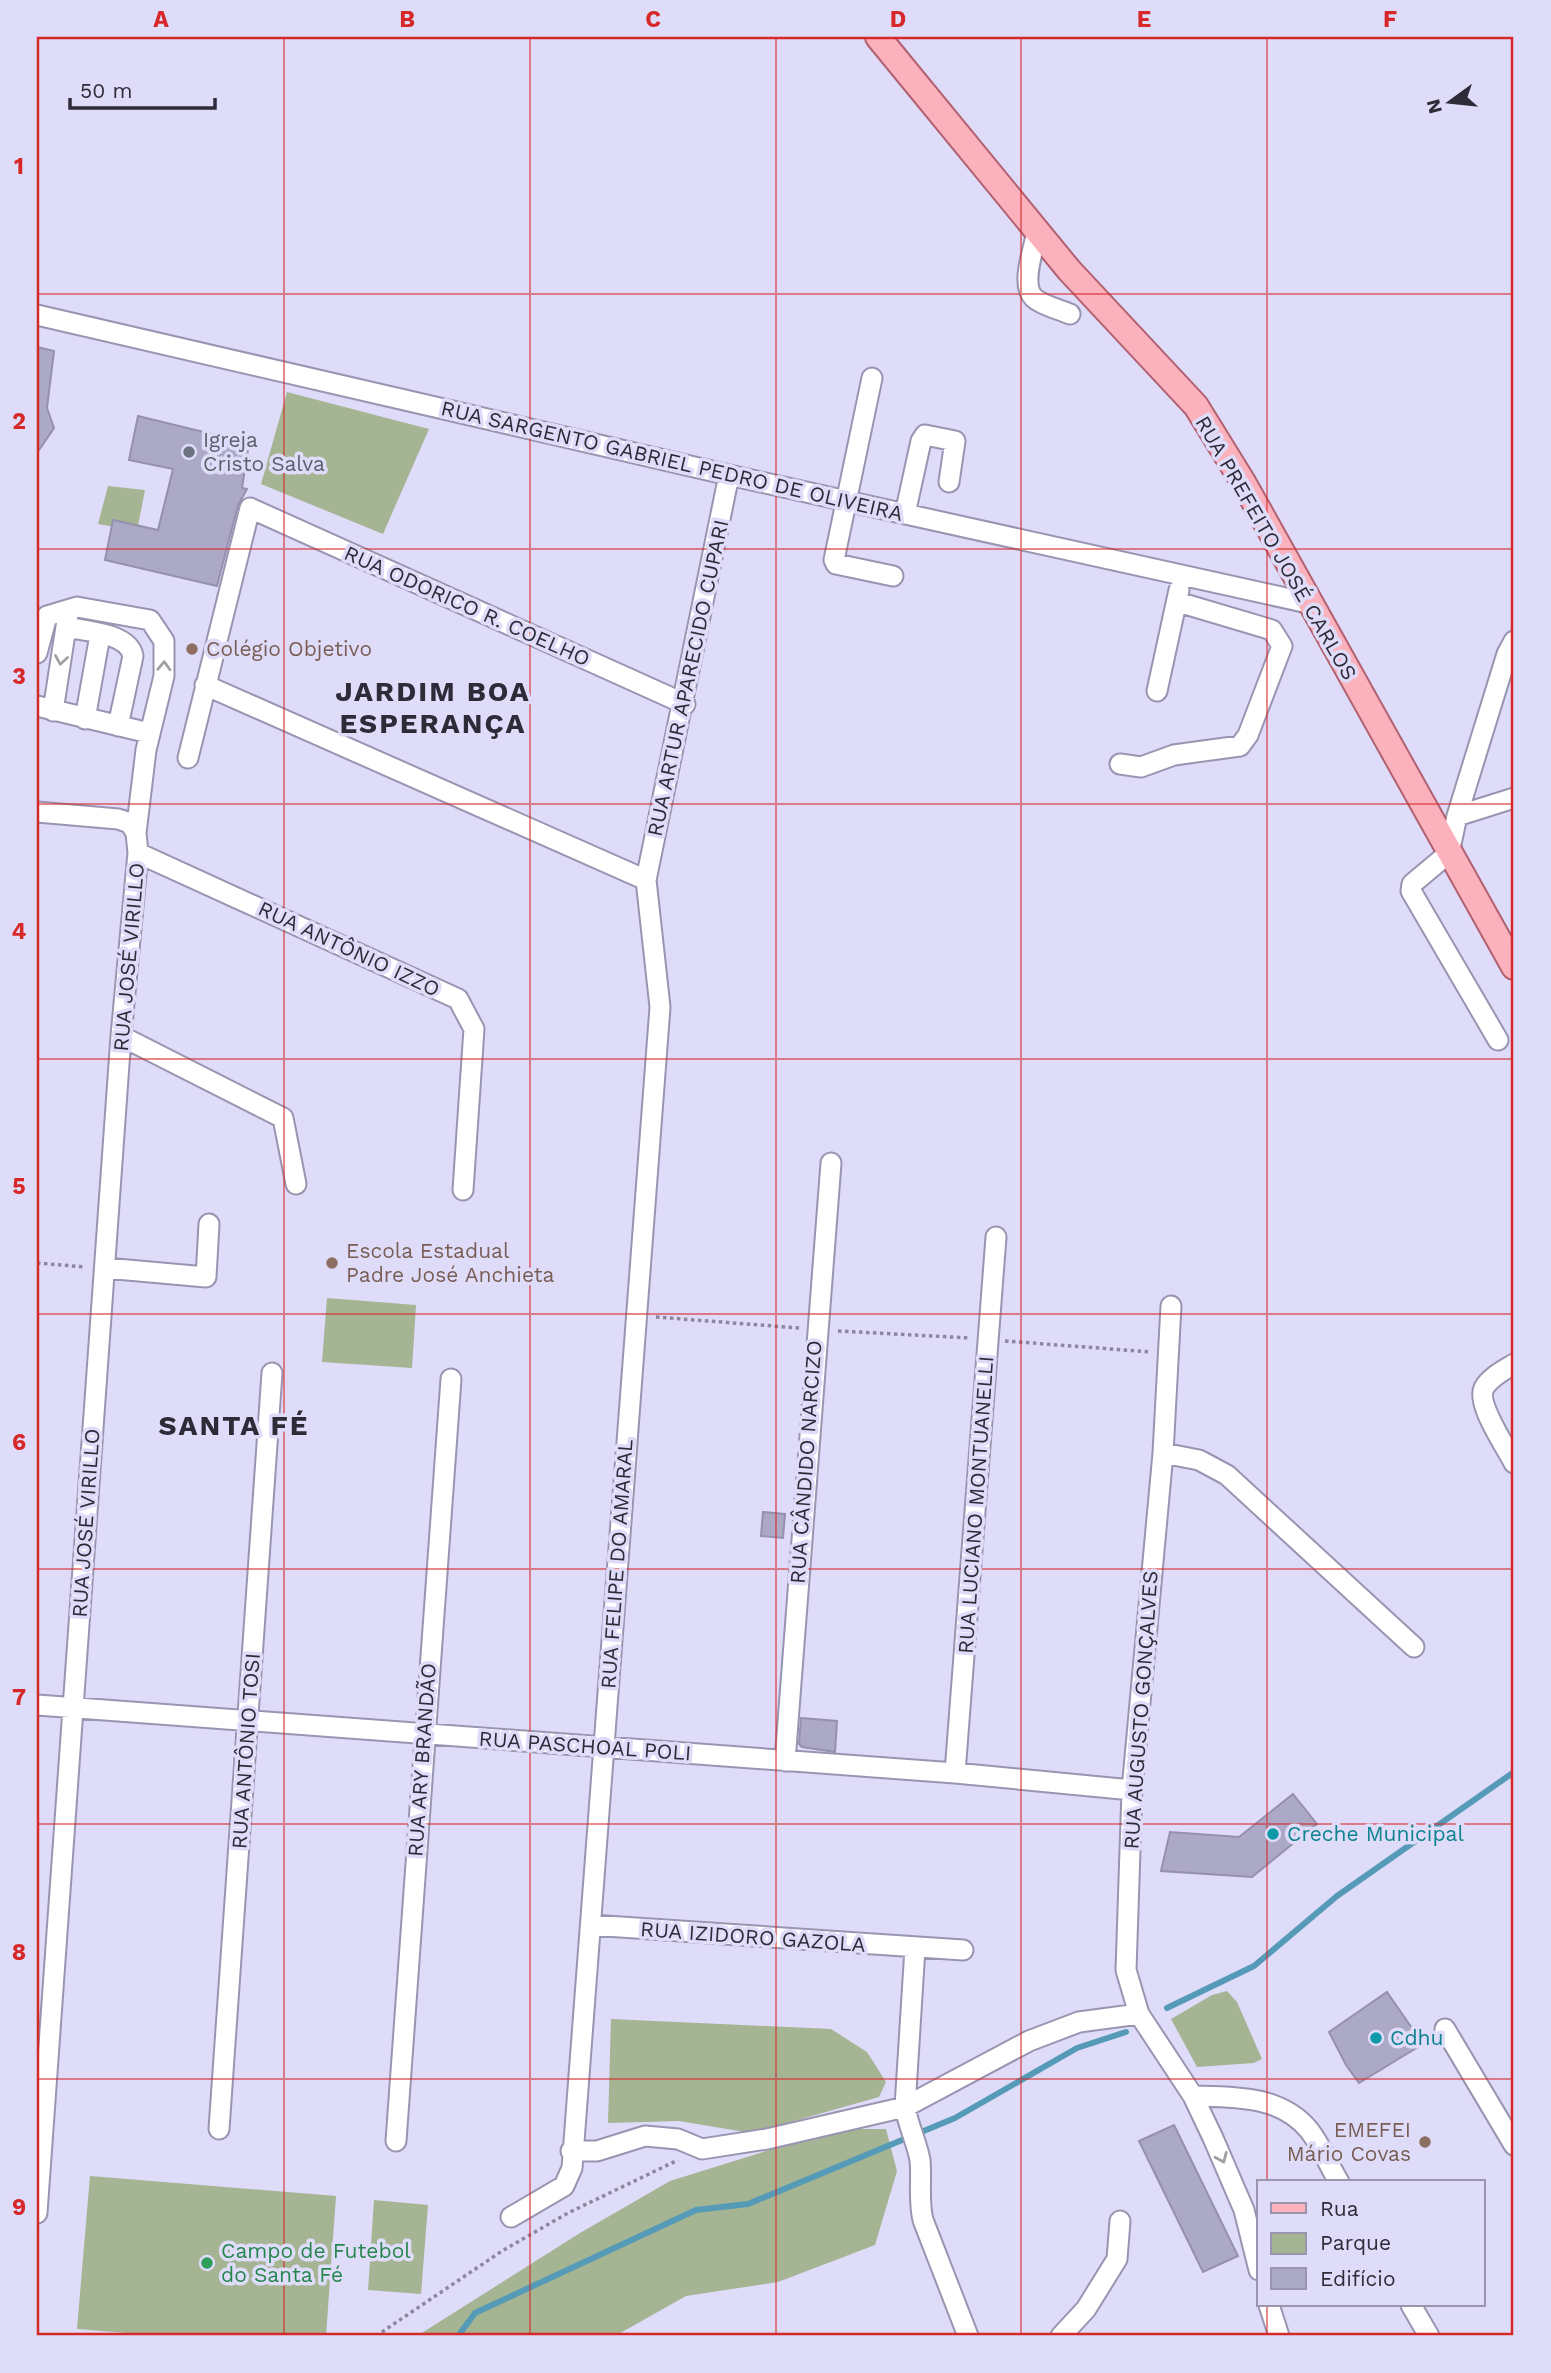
<svg xmlns="http://www.w3.org/2000/svg" width="1551" height="2373" font-family="'Work Sans',sans-serif">
<style>
.green{fill:#a5b492}
.lines{fill:none;stroke-linecap:round;stroke-linejoin:round}
.stream{stroke:#559bb8;stroke-width:6}
.building{fill:#aca9c6;stroke:#9491ae;stroke-width:2}
.minor-casing{stroke:#9895b1;stroke-width:23}
.major-casing{stroke:#b26171;stroke-width:28}
.path{stroke:#8b889d;stroke-width:3.5;stroke-dasharray:3.5 3.5;stroke-linecap:butt}
.minor{stroke:#fff;stroke-width:19}
.major{stroke:#fbb2bc;stroke-width:24}
.oneway{stroke:#a0a0a5}
.grid{fill:none;stroke:#d62828;stroke-width:2;stroke-opacity:0.55}
.worship-dot{fill:#6b7280;stroke:#dfdcfa;stroke-width:2.5}
.education-dot{fill:#8d6e63;stroke:#dfdcfa;stroke-width:2.5}
.culture-dot{fill:#0f9aa8;stroke:#dfdcfa;stroke-width:2.5}
.leisure-dot{fill:#2e9e5b;stroke:#dfdcfa;stroke-width:2.5}
.labels{text-anchor:middle;stroke-width:7;stroke-linejoin:round;paint-order:stroke}
.worship-label{font-size:21px;fill:#5b616d;stroke:#dfdcfa;text-anchor:start}
.street-label{font-size:21px;fill:#2d2b37;stroke:#dfdcfa}
.education-label{font-size:21px;fill:#785e54;stroke:#dfdcfa;text-anchor:start}
.culture-label{font-size:21px;fill:#0d838f;stroke:#dfdcfa;text-anchor:start}
.leisure-label{font-size:21px;fill:#27864d;stroke:#dfdcfa;text-anchor:start}
.district-label{font-size:28px;font-weight:bold;letter-spacing:2px;fill:#2d2b37;stroke:#dfdcfa}
.neatline{fill:none;stroke:#d62828;stroke-width:2.5}
.grid-label{font-size:23px;text-anchor:middle;font-weight:bold;fill:#d62828}
</style>
<rect width="100%" height="100%" fill="#dfdcfa"/>
<path class="green" d="M287 392 429 429 383 534 261 484Z
M108 486 145 490 137 531 98 524Z
M327 1298 416 1305 412 1368 322 1362Z
M1227 1991 1237 2002 1262 2059 1254 2063 1197 2067 1171 2019 1212 1995Z
M611 2019 831 2029 867 2052 886 2082 879 2097 751 2133 679 2121 608 2123Z
M837 2129H886L897 2171 875 2245 778 2282 686 2296 615 2336H417L580 2233 670 2181Z
M90 2176 336 2196 326 2336H162L77 2329Z
M374 2200 428 2205 421 2294 368 2290Z"/>
<g class="lines">
<path class="stream" d="M1167 2008 1254 1966 1337 1896 1514 1772
M458 2336 475 2313 696 2210 748 2204 955 2118 1077 2048 1126 2032"/>
</g>
<path class="building" d="M37 347 54 351 47 408 54 428 37 453Z
M138 416 249 443 242 488 247 489 238 505 217 586 105 560 113 520 158 530 173 469 129 460Z
M763 1512 785 1514 783 1538 761 1536Z
M801 1718 837 1721 835 1752 802 1747 799 1744Z
M1293 1794 1317 1824 1252 1877 1161 1871 1170 1832 1239 1837Z
M1387 1992 1423 2044 1359 2083 1346 2065 1329 2032Z
M1174 2125 1238 2256 1203 2272 1139 2141Z"/>
<g class="lines">
<defs>
<path id="minor" d="M1037 232C1034 248 1020 285 1034 298 1043 306 1059 309 1070 314
M37 315 729 475 1308 603
M872 378 834 560 836 564 893 576
M905 514 921 441 925 435 955 441 949 482
M66 627C85 631 129 633 133 656L118 726
M37 653 47 616 77 607 150 620 164 641V676L146 750 136 833 138 853 121 1036 37 2213
M205 685 646 880
M1157 691 1179 590
M37 706 149 733
M53 711 68 614
M85 719 100 635
M188 758 250 508 685 704
M1120 764 1141 767 1174 755 1240 746 1248 735 1282 646 1272 630 1178 602
M37 812 118 819 130 823 136 833
M1457 816 1514 798
M138 853 458 999 474 1029 463 1190
M121 1036 283 1118 296 1184
M1498 1040 1411 891 1412 884 1449 853 1457 816 1507 654 1514 641
M105 1268 206 1277 209 1224
M1171 1306 1163 1453 1132 1790 1126 1970 1139 2014 1193 2096 1213 2138 1244 2210 1259 2270
M1514 1364C1504 1370 1490 1377 1484 1388 1476 1404 1506 1447 1514 1463
M1163 1453 1199 1460 1227 1475 1414 1647
M37 1705 955 1773 1132 1790
M785 1761 831 1163
M955 1773 996 1237
M591 1925 963 1950
M915 1948 905 2107C908 2125 917 2143 920 2160 922 2180 918 2200 923 2220L968 2336
M1445 2029 1514 2145
M1193 2096C1234 2097 1280 2095 1309 2130 1321 2145 1329 2166 1339 2182
M219 2129 272 1373
M396 2141 451 1379
M571 2151H597L645 2136 678 2139 702 2149 767 2139 905 2107 1029 2041 1079 2022 1139 2014
M511 2217 564 2186 572 2168 660 1007 646 880 729 475
M1269 2305 1279 2336
M1411 2305 1429 2336
M1061 2336 1086 2309 1117 2259 1120 2221"/>
<path id="major" d="M878 37 1069 270 1196 406 1243 482 1514 967"/>
</defs>
<use href="#minor" class="minor-casing"/>
<use href="#major" class="major-casing"/>
<path class="path" d="M37 1263 85 1267
M656 1317 799 1328
M838 1331 970 1338
M1005 1341 1151 1352
M376 2336 502 2251 568 2213 678 2160"/>
<use href="#minor" class="minor"/>
<use href="#major" class="major"/>
</g>
<defs><path id="oneway-chevron" d="M-2-3.5L2.5 0L-2 3.5" fill="none" stroke-width="1.6" stroke-linecap="round" stroke-linejoin="round" transform="scale(1.75)"/></defs>
<g class="oneway">
<use href="#oneway-chevron" transform="translate(61 660) rotate(99)"/>
<use href="#oneway-chevron" transform="translate(164 666) rotate(-88)"/>
<use href="#oneway-chevron" transform="translate(1222 2158) rotate(67)"/>
</g>
<path class="grid" d="M284 37V2336M530 37V2336M776 37V2336M1021 37V2336M1267 37V2182M37 294H1514M37 549H1514M37 804H1514M37 1059H1514M37 1314H1514M37 1569H1514M37 1824H1514M37 2079H1514M1267 2305V2336"/>
<circle class="worship-dot" cx="189" cy="452" r="7"/>
<g class="education-dot">
<circle cx="192" cy="649" r="7"/>
<circle cx="332" cy="1263" r="7"/>
<circle cx="1425" cy="2142" r="7"/>
</g>
<g class="culture-dot">
<circle cx="1273" cy="1834" r="7"/>
<circle cx="1376" cy="2038" r="7"/>
</g>
<circle class="leisure-dot" cx="207" cy="2263" r="7"/>
<g class="labels">
<g class="worship-label">
<text x="203" y="447">Igreja<tspan x="203" dy="24">Cristo Salva</tspan></text>
</g>
<g class="street-label">
<text transform="translate(672 461) rotate(13)" y="7">RUA SARGENTO GABRIEL PEDRO DE OLIVEIRA</text>
<text transform="translate(1276 548) rotate(60)" y="7">RUA PREFEITO JOSÉ CARLOS</text>
<text transform="translate(467 606) rotate(24)" y="7">RUA ODORICO R. COELHO</text>
<text transform="translate(688 678) rotate(-78)" y="7">RUA ARTUR APARECIDO CUPARI</text>
<text transform="translate(349 949) rotate(25)" y="7">RUA ANTÔNIO IZZO</text>
<text transform="translate(129 957) rotate(-85)" y="7">RUA JOSÉ VIRILLO</text>
<text transform="translate(806 1462) rotate(-86)" y="7">RUA CÂNDIDO NARCIZO</text>
<text transform="translate(976 1505) rotate(-86)" y="7">RUA LUCIANO MONTUANELLI</text>
<text transform="translate(86 1523) rotate(-86)" y="7">RUA JOSÉ VIRILLO</text>
<text transform="translate(617 1564) rotate(-86)" y="7">RUA FELIPE DO AMARAL</text>
<text transform="translate(1141 1710) rotate(-86)" y="7">RUA AUGUSTO GONÇALVES</text>
<text transform="translate(585 1746) rotate(4)" y="7">RUA PASCHOAL POLI</text>
<text transform="translate(246 1751) rotate(-86)" y="7">RUA ANTÔNIO TOSI</text>
<text transform="translate(422 1760) rotate(-86)" y="7">RUA ARY BRANDÃO</text>
<text transform="translate(753 1937) rotate(4)" y="7">RUA IZIDORO GAZOLA</text>
</g>
<g class="education-label">
<text x="206" y="656">Colégio Objetivo</text>
<text x="346" y="1258">Escola Estadual<tspan x="346" dy="24">Padre José Anchieta</tspan></text>
<text x="1411" y="2137" text-anchor="end">EMEFEI<tspan x="1411" dy="24">Mário Covas</tspan></text>
</g>
<g class="culture-label">
<text x="1287" y="1841">Creche Municipal</text>
<text x="1390" y="2045">Cdhu</text>
</g>
<g class="leisure-label">
<text x="221" y="2258">Campo de Futebol<tspan x="221" dy="24">do Santa Fé</tspan></text>
</g>
<g class="district-label">
<text x="433" y="701">JARDIM BOA<tspan x="433" dy="32">ESPERANÇA</tspan></text>
<text x="234" y="1435">SANTA FÉ</text>
</g>
</g>
<rect width="1551" height="2373" fill="none" stroke="#dfdcfa" stroke-width="77"/>
<rect x="1257" y="2180" width="228" height="126" fill="#dfdcfa" stroke="#9895ac" stroke-width="2"/>
<rect x="1271" y="2203" width="35" height="10" fill="#fbb2bc" stroke="#9895ac" stroke-width="2"/>
<text x="1320" y="2216" font-size="21" fill="#2d2b37">Rua</text>
<rect x="1271" y="2233" width="35" height="21" fill="#a5b492" stroke="#9895ac" stroke-width="2"/>
<text x="1320" y="2250" font-size="21" fill="#2d2b37">Parque</text>
<rect x="1271" y="2268" width="35" height="21" fill="#aca9c6" stroke="#9895ac" stroke-width="2"/>
<text x="1320" y="2286" font-size="21" fill="#2d2b37">Edifício</text>
<g transform="translate(1450 102) rotate(255)" stroke="#dfdcfa" stroke-width="5" paint-order="stroke">
<path d="M0-5L12 26L0 18L-12 26Z" fill="#2d2b37"/>
<text y="-10" font-size="19" font-weight="bold" text-anchor="middle" fill="#2d2b37">N</text>
</g>
<path d="M70 98v10h145v-10" fill="none" stroke="#2d2b37" stroke-width="3.5"/>
<text x="80" y="98" font-size="21" fill="#2d2b37" stroke="#dfdcfa" stroke-width="5" paint-order="stroke">50 m</text>
<rect x="38" y="38" width="1474" height="2296" class="neatline"/>
<g class="grid-label">
<text x="161" y="27">A</text>
<text x="407" y="27">B</text>
<text x="653" y="27">C</text>
<text x="898" y="27">D</text>
<text x="1144" y="27">E</text>
<text x="1390" y="27">F</text>
<text x="19" y="174">1</text>
<text x="19" y="429">2</text>
<text x="19" y="684">3</text>
<text x="19" y="939">4</text>
<text x="19" y="1194">5</text>
<text x="19" y="1450">6</text>
<text x="19" y="1705">7</text>
<text x="19" y="1960">8</text>
<text x="19" y="2215">9</text>
</g>
</svg>
